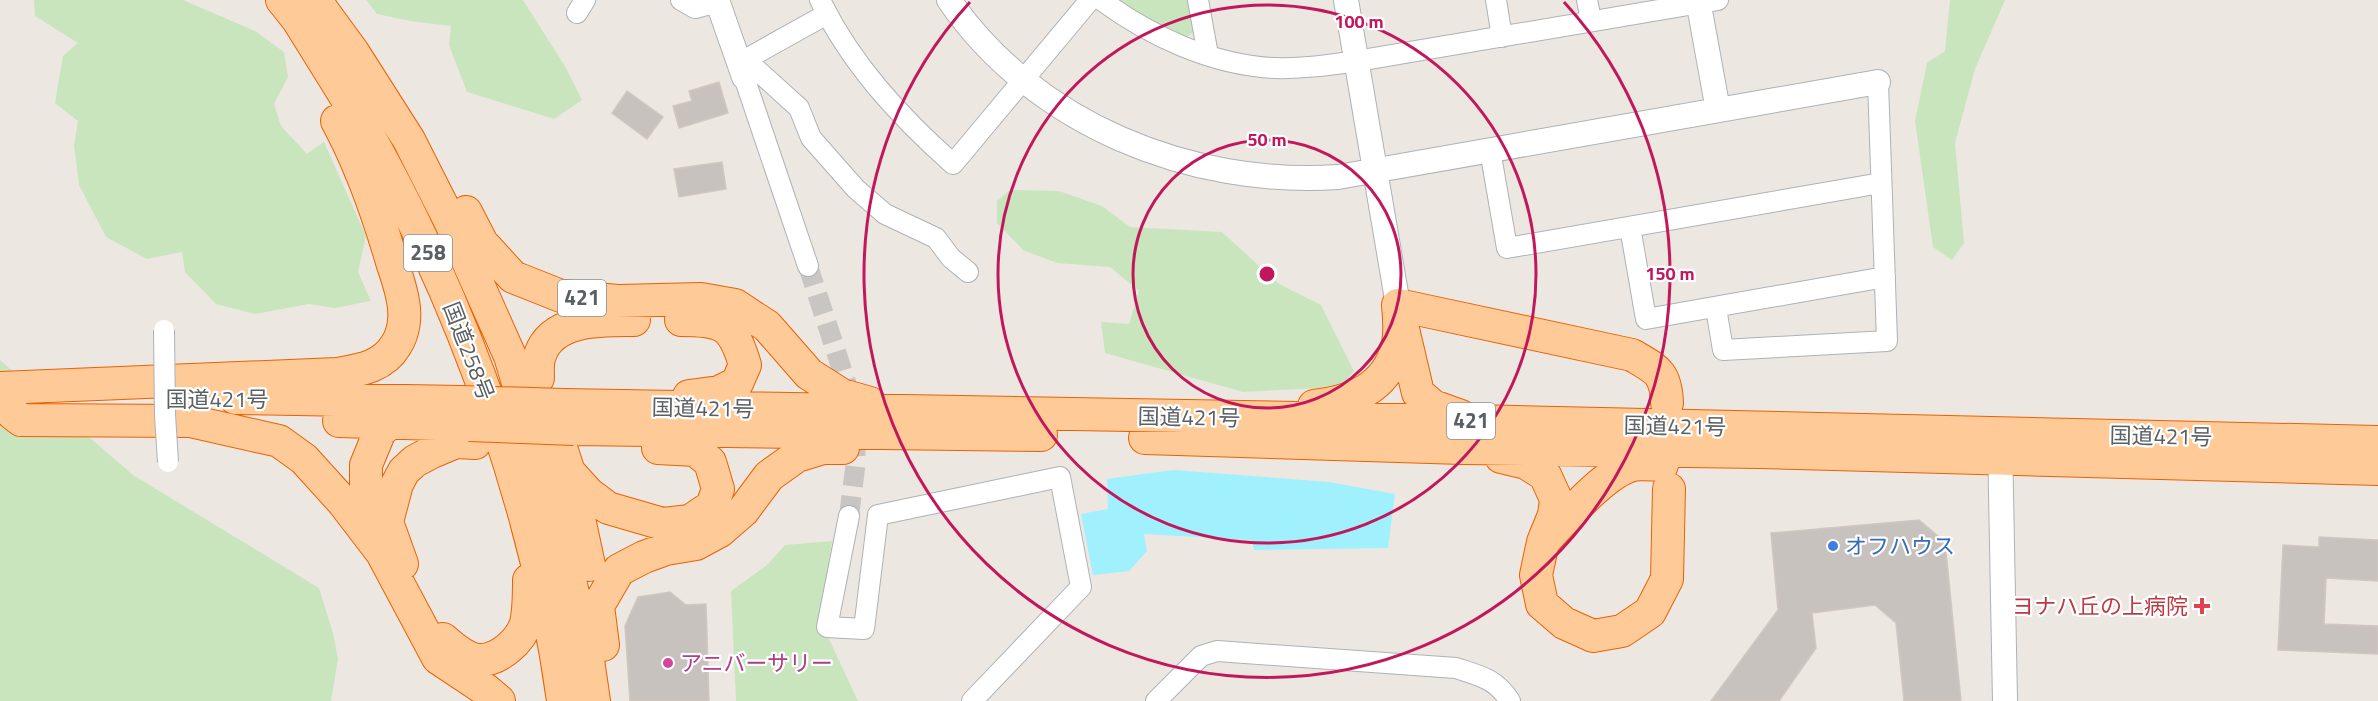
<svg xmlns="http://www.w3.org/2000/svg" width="2378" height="701" font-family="'Titillium Web','Noto Sans JP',sans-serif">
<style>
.green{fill:#c9e5be}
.water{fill:#a0f0fe}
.building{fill:#c8c2bf;stroke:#d2c7c0;stroke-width:1.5}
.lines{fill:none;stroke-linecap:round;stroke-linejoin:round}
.minor-tunnel{stroke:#c8c5c2;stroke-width:20;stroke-dasharray:20 10;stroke-linecap:butt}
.minor-casing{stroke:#adb2b5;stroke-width:22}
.tertiary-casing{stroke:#adb2b5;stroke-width:26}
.trunk-casing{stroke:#ed6002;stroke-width:34}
.minor{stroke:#fff;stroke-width:20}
.tertiary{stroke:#fff;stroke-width:24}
.trunk{stroke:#fdca98;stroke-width:32}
.minor-bridge-casing{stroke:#adb2b5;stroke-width:22;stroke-linecap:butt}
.trunk-bridge-casing{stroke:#ed6002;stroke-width:34;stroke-linecap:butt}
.minor-bridge{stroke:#fff;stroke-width:20}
.trunk-bridge{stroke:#fdca98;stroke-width:32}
.ring{fill:none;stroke:#c2185b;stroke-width:3}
.shop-dot{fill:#3f7fe0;stroke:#fff;stroke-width:2}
.health-dot{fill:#e0444e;stroke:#fff;stroke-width:2}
.hotel-dot{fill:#d1479c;stroke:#fff;stroke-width:2}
.labels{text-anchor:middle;stroke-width:4.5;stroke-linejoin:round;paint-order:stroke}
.shield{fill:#fff;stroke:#8c9092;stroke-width:1.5}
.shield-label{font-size:21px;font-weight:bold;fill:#5a6063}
.street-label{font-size:22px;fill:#5a6063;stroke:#fff}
.shop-label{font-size:22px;fill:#366cbe;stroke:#fff;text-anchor:start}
.health-label{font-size:22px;fill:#be3a42;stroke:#fff;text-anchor:end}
.hotel-label{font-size:22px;fill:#b23c85;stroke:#fff;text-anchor:start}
.centre{fill:#c2185b;stroke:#fff;stroke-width:3}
.ring-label{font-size:18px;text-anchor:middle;font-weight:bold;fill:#c2185b;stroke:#fff;stroke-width:4.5;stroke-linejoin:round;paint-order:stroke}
</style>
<rect width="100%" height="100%" fill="#ede7e2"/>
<path class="green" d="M34 0H183L255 31 284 52 288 77 274 104 281 126 307 154 324 142 366 236 358 272 371 301 334 308 309 304 255 314 216 304 185 272 182 252 147 259 106 237 79 185 74 145 78 121 55 103 63 56 78 43 35 16Z
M366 0H523L566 68 582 100 554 119 467 92 449 45 451 26 410 21 377 14Z
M1114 0H1193L1198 29 1185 38 1162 29Z
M1950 0H2005L1975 69 1955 143 1964 243 1952 260 1933 247 1915 121 1927 63 1945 51Z
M1010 190 1059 191 1102 206 1130 227 1222 232 1279 284 1321 305 1354 371 1341 387 1243 392 1105 353 1101 322 1129 324 1139 291 1110 267 1057 263 1023 250 997 223V201Z
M0 360 133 475 319 588 333 633 338 659 331 701H0Z
M832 541 820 620 858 701H736L731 591 767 565 785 545Z"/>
<path class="water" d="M1173 470 1329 482 1395 494 1388 548 1254 550 1252 540 1144 534 1147 551 1129 571 1093 575 1081 514 1108 509 1107 479Z"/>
<path class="building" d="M719 82 728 113 679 128 673 106 692 101 689 91Z
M627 91 663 117 647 139 612 113Z
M722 162 726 189 679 197 674 169Z
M1919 520 1945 542 1961 701H1904L1896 623 1875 605 1812 613 1816 648 1779 701H1711L1778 610 1771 533Z
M2319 537 2378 540V581L2326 578 2324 624 2378 626V654L2278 650 2283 545 2319 547Z
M670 592 686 605 706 604 709 701H630L625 626 638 597Z"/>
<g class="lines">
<path class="minor-tunnel" d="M808 266 846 382 850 403
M849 516 856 461 854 432"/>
<defs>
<path id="minor" d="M681 0 695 8 718 2
M820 0C851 64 900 117 953 164L1090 0
M1101 0C1150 36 1212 65 1274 68 1302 69 1330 65 1357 61L1718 0
M1198 0 1208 55
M1496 0 1502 37
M1587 0 1591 20
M577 13 585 0
M746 60 799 108 811 138 856 189 885 214 936 238 951 258 968 272
M739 63 827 14
M744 77 808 266
M1490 150 1507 248 1881 183
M1630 227 1646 319 1885 277
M1716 308 1723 350 1887 341 1878 82
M849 516 827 627 864 629 878 515 1060 477 1081 587 972 701
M1156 701 1201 656 1217 651 1456 668C1480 676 1495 678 1510 701"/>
<path id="tertiary" d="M717 0 744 77
M949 0C1034 124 1191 187 1338 177L1878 82
M1346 0 1398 305
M1698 0 1718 110
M2000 441 2005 701"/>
<path id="trunk" d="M282 0 298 20C326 66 357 112 382 160 470 324 538 517 563 701
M315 0 353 52 409 140 450 221 510 356 546 478 587 653 594 701
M466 212 482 243 513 277 561 296 618 301 701 299 735 305 767 326 809 374 842 395 870 403
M1398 305 1632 355C1656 369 1666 372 1667 403
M681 320C723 320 733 324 745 365L737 383 719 392 689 396
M1403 329 1418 393 1433 406 1461 416
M538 378C538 371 537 362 540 355 552 318 603 320 634 320
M0 388 337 374C360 370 383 367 396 345 404 333 406 316 403 301 401 288 396 274 392 262 378 214 361 165 337 121
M235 398 461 402
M547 405 569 472 588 493 608 508 663 524 690 521 712 506 718 489 710 462 695 450 658 448
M564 405 1475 421 2378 442
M1314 406C1351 402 1387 388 1397 347 1401 334 1399 319 1398 305
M12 413 21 420 190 421 279 441 304 459 343 502 382 553 438 658 486 690 499 701
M339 421 469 425
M574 429 1041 435
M1145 438 1462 448 1759 452 2378 469
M1501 457 1526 463 1545 475 1556 499 1554 515 1543 542 1536 575 1542 604 1564 623 1593 636 1622 631 1650 612 1667 579 1669 489
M569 472 589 565
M375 535 366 512V465L380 431 401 414
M1547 538C1567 517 1605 472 1633 465 1642 463 1653 465 1662 465
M402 564 387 522 397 484 404 471 415 461 432 452 456 442 475 443
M443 639C452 647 467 660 480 660 499 660 521 641 526 623 529 610 529 594 529 580
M603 645 598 606 619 570 644 557 666 549 696 544 720 531 743 511 769 476 797 456 823 448H843"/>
</defs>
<use href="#minor" class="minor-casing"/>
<use href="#tertiary" class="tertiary-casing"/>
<use href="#trunk" class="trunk-casing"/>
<use href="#minor" class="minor"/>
<use href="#tertiary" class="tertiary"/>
<use href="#trunk" class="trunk"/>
<defs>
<path id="minor-bridge" d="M164 330 165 415 168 462"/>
<path id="trunk-bridge" d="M461 402 564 405
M469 425 574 429"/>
</defs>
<use href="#minor-bridge" class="minor-bridge-casing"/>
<use href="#trunk-bridge" class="trunk-bridge-casing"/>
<use href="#minor-bridge" class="minor-bridge"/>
<use href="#trunk-bridge" class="trunk-bridge"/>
</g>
<g class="ring">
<circle cx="1267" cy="274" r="134"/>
<circle cx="1267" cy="274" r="269"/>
<path d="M1564 2A403 403 0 1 1 970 2"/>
</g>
<circle class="shop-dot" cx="1833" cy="546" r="6"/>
<path class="health-dot" d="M2199 597h6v6h6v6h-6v6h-6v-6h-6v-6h6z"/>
<circle class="hotel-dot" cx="668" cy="663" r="6"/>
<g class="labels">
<g class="shield">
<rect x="404" y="235" width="48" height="36" rx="4.5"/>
<rect x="558" y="280" width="48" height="36" rx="4.5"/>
<rect x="1447" y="403" width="48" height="36" rx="4.5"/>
</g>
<g class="shield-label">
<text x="428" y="260">258</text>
<text x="582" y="305">421</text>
<text x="1471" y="428">421</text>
</g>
<g class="street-label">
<text transform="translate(469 351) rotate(69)" y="8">国道258号</text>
<text x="217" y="407">国道421号</text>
<text transform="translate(703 408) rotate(1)" y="8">国道421号</text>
<text transform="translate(1189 417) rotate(1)" y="8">国道421号</text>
<text transform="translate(1675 426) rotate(1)" y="8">国道421号</text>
<text transform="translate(2161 436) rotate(1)" y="8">国道421号</text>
</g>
<g class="shop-label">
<text x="1845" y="554">オフハウス</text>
</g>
<g class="health-label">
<text x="2188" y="614">ヨナハ丘の上病院</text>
</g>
<g class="hotel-label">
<text x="680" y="671">アニバーサリー</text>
</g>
</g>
<circle cx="1267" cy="274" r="9" class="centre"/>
<g class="ring-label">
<text x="1359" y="28">100 m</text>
<text x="1267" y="146">50 m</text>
<text x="1670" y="280">150 m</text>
</g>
</svg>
